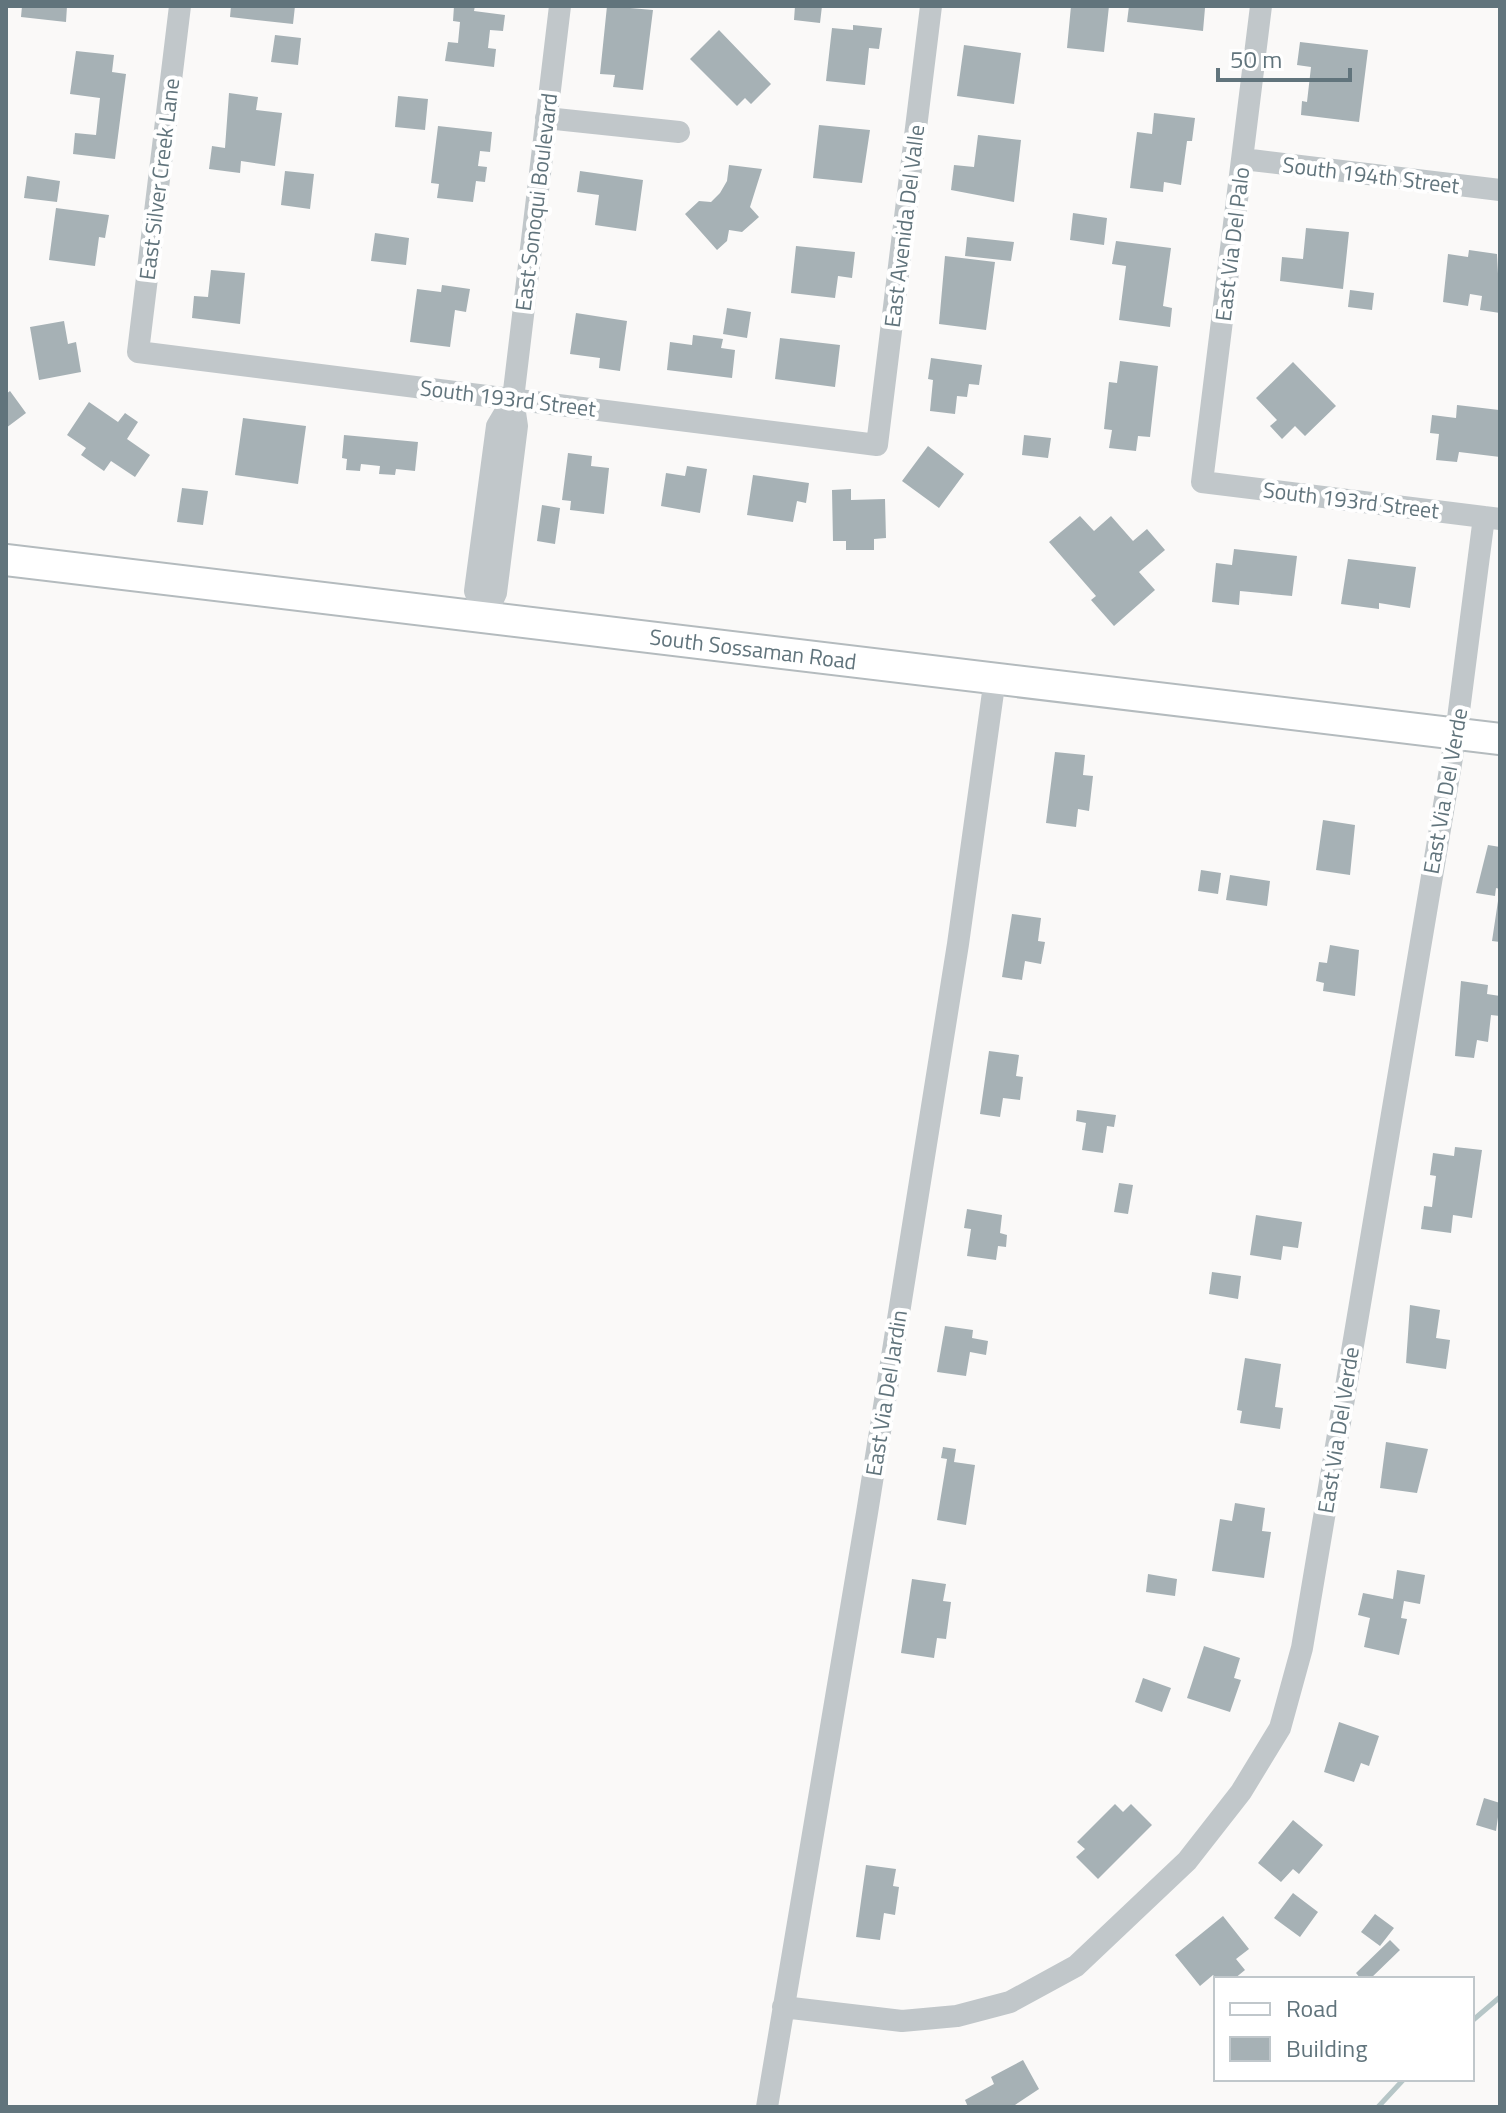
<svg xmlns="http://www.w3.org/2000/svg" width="1506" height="2113" font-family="'Titillium Web',sans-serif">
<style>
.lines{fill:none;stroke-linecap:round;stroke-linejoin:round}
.stream{stroke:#b6c6c7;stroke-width:5}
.building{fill:#a6b1b5}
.secondary-casing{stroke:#b4bbbe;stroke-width:34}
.street{stroke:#c1c7ca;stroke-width:22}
.secondary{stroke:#fff;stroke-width:30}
.labels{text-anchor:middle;stroke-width:8;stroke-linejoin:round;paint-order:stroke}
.street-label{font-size:22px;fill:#61747c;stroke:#fff}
</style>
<rect width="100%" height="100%" fill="#faf9f8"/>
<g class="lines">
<path class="stream" d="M1472 2021 1500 1997
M1378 2107 1404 2079"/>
</g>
<path class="building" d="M22 6H67L66 22 21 17Z
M231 6H295L293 24 230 17Z
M454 6H475L474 11 505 15 503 31 490 30 488 48 496 49 494 67 445 61 448 42 458 43 460 22 453 21Z
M607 6 653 10 643 90 613 87 615 75 600 74Z
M795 6H822L820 23 794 20Z
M1071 6H1109L1104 52 1067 48Z
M1129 6 1205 8 1203 31 1127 22Z
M853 25 882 28 879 49 869 48 865 85 826 81 832 28 853 30Z
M719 30 771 84 751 104 745 98 737 106 690 59Z
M275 35 301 38 298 65 271 62Z
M1300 42 1368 50 1359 122 1301 115 1302 101 1307 102 1311 67 1297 65Z
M964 45 1021 53 1014 104 957 96Z
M76 51 114 55 112 72 126 74 115 159 73 154 75 133 96 135 100 98 70 94Z
M229 93 258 97 256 110 282 113 275 166 241 161 240 173 209 169 212 146 225 148Z
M398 96 428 99 425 130 395 127Z
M1154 113 1195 118 1192 141H1187L1181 185 1164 182 1163 192 1130 188 1137 132 1152 134Z
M819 125 870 130 862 183 813 178Z
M438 126 492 132 490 152 480 151 478 166 487 167 485 182 476 181 473 202 437 198 439 184 431 183Z
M978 135 1021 140 1014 202 951 190 954 165 974 167Z
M729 165 762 169 750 207 759 217 742 232 729 230 727 241 717 250 685 214 699 201 711 202 720 193 727 181Z
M285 171 314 174 310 209 281 205Z
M580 171 643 180 636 231 595 225 599 195 577 192Z
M27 176 60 181 57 202 24 198Z
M56 208 109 215 105 238 99 237 95 266 49 260Z
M1073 213 1107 218 1104 245 1070 240Z
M1306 228 1349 232 1343 289 1280 281 1282 257 1303 259Z
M375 233 409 238 406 265 371 261Z
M967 237 1014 242 1011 261 965 256Z
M1116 241 1171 248 1163 306 1172 308 1170 327 1119 320 1126 266 1112 264Z
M796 246 855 252 852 278 838 276 835 298 791 293Z
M1469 250 1497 254 1500 313 1480 310 1482 296 1470 294 1468 306 1443 302 1448 254 1468 257Z
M945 256 995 262 986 330 939 324Z
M211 270 245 273 240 324 192 318 194 296 208 297Z
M442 285 470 289 466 312 455 310 450 347 410 342 417 289 441 292Z
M1350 290 1374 293 1372 310 1348 307Z
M727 308 751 312 747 338 723 334Z
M576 313 627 321 620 371 599 368 600 358 570 354Z
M64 321 68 344 76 342 81 372 39 380 30 327Z
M693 335 723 339 721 348 735 350 732 378 667 370 670 342 692 345Z
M780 338 840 345 835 387 775 379Z
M931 358 982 365 979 385 969 384 967 397 957 396 955 414 930 411 933 380 928 379Z
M1120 361 1158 366 1150 437 1138 436 1136 451 1109 448 1112 430 1104 429 1109 382 1117 383Z
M1293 362 1336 406 1305 436 1295 426 1282 439 1270 426 1277 420 1256 398Z
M10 391 26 413 6 428V394Z
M89 402 118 422 125 413 138 422 127 439 150 455 135 477 111 461 104 471 81 455 86 448 67 435Z
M1457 405 1499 410 1500 457 1459 452 1457 462 1436 460 1439 434 1430 433 1432 415 1456 418Z
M243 418 306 426 298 484 235 475Z
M344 435 418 442 415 471 396 469 395 475 379 474 380 466 361 464 360 471 346 470 347 459 342 458Z
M1024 435 1051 438 1048 458 1022 455Z
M928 446 964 474 939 508 902 481Z
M568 453 592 456 591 466 609 468 604 514 570 510 571 501 562 500Z
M687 466 707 469 700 513 661 506 666 473 685 476Z
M753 475 809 483 806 503 797 501 793 522 747 515Z
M182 488 208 491 203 525 177 522Z
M851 489V500L885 499 886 538 874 539V550H846V541H833L832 490Z
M542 505 560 508 555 544 537 541Z
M1080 516 1094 531 1111 516 1133 541 1147 529 1165 550 1139 572 1155 590 1114 626 1091 600 1096 596 1049 542Z
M1234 549 1297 556 1292 596 1240 591 1239 605 1212 602 1216 563 1232 565Z
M1348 559 1416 567 1410 608 1379 603V609L1341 604Z
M1055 752 1085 755 1083 775 1093 776 1089 811 1078 809 1076 827 1046 823Z
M1323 820 1355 825 1350 875 1316 870Z
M1488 845 1500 847V889L1496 888 1495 896 1476 893Z
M1201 870 1221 873 1218 894 1198 891Z
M1230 875 1270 881 1267 906 1226 900Z
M1498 901H1500V942L1492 941Z
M1012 914 1041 918 1038 941 1045 942 1041 964 1025 961 1022 980 1002 977Z
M1330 945 1359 950 1355 996 1323 991 1324 983 1316 981 1319 962 1327 963Z
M1461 981 1488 985 1487 994 1500 996V1016L1491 1015 1488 1042 1477 1040 1474 1058 1455 1056Z
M989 1051 1019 1055 1016 1076 1023 1077 1020 1100 1003 1098 1000 1117 980 1114Z
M1077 1110 1116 1115 1114 1127 1107 1126 1103 1153 1082 1150 1086 1123 1076 1121Z
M1455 1147 1482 1150 1472 1218 1453 1215 1451 1233 1421 1229 1424 1206 1432 1207 1436 1176 1430 1175 1433 1153 1454 1156Z
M1119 1183 1133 1185 1128 1214 1114 1212Z
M967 1209 1002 1215 1000 1233 1007 1235 1006 1247 998 1246 996 1260 967 1256 971 1229 964 1228Z
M1256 1215 1302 1222 1298 1248 1283 1246 1281 1260 1250 1255Z
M1212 1272 1241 1276 1238 1299 1209 1294Z
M1410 1305 1440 1310 1436 1338 1450 1340 1446 1369 1406 1363Z
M945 1326 973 1330 972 1338 988 1341 986 1355 970 1352 966 1376 937 1372Z
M1245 1358 1281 1364 1275 1407 1283 1408 1280 1429 1240 1423 1242 1411 1237 1410Z
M1386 1442 1428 1449 1417 1493 1380 1488Z
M943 1447 956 1449 954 1462 975 1465 966 1525 937 1520 947 1459 941 1458Z
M1235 1503 1265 1508 1262 1531 1271 1532 1264 1578 1212 1571 1220 1519 1232 1521Z
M1397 1570 1425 1575 1420 1604 1404 1601 1401 1618 1407 1619 1399 1655 1364 1647 1370 1618 1358 1615 1363 1593 1393 1599Z
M1148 1574 1177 1579 1175 1596 1146 1592Z
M912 1579 946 1584 943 1601 951 1602 946 1639 937 1638 934 1658 901 1653Z
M1204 1646 1240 1658 1234 1678 1241 1680 1230 1712 1187 1698Z
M1143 1678 1171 1688 1162 1712 1135 1702Z
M1339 1722 1379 1736 1369 1766 1361 1763 1354 1782 1324 1772Z
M1484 1798 1500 1803 1496 1831 1476 1825Z
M1115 1804 1123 1812 1131 1804 1152 1825 1098 1879 1076 1857 1085 1849 1077 1842Z
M1293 1820 1323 1845 1299 1874 1293 1869 1281 1882 1258 1863Z
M866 1865 896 1869 893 1886 899 1887 895 1915 884 1913 880 1940 856 1937Z
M1293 1893 1318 1912 1300 1937 1274 1918Z
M1375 1914 1394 1928 1380 1946 1361 1932Z
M1223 1916 1249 1949 1236 1959 1245 1970 1234 1979H1216L1213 1975 1200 1986 1175 1955Z
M1390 1940 1400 1950 1370 1979H1361L1356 1973Z
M1023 2060 1039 2089 1012 2107H968L965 2100 994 2084 991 2077Z"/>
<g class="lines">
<defs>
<path id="secondary" d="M6 560 1500 739"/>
</defs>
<use href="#secondary" class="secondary-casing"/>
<path class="street" d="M180 6 138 352 877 445 931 6
M1261 6 1202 482 1500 519
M546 118 679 132
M1243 159 1500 190
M485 617 496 593 517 426 513 399 560 6
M485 617 475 591 497 426 513 399
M783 2007 902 2021 957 2016 1010 2002 1076 1966 1187 1861 1241 1792 1280 1728 1302 1648 1456 734 1484 517
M767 2107 867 1513 958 944 995 678"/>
<use href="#secondary" class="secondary"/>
</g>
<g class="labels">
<g class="street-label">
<text transform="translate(1371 175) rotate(7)" y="8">South 194th Street</text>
<text transform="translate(159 179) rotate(-83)" y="8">East Silver Creek Lane</text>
<text transform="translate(536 202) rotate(-83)" y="8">East Sonoqui Boulevard</text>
<text transform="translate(904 226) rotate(-83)" y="8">East Avenida Del Valle</text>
<text transform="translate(1232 244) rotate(-83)" y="8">East Via Del Palo</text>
<text transform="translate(508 398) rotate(7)" y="8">South 193rd Street</text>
<text transform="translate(1351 500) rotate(7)" y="8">South 193rd Street</text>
<text transform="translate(753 649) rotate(7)" y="8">South Sossaman Road</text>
<text transform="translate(1445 791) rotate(-80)" y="8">East Via Del Verde</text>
<text transform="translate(886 1393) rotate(-81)" y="8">East Via Del Jardin</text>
<text transform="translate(1338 1430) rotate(-81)" y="8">East Via Del Verde</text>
</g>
</g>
<rect width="1506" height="2113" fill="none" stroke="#61747c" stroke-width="16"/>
<rect x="1214" y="1977" width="260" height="104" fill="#ffffff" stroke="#c0c7cb" stroke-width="2"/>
<rect x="1230" y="2003" width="40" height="12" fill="#ffffff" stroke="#c0c7cb" stroke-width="2"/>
<text x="1286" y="2017" font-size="24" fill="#61747c">Road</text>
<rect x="1230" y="2037" width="40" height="24" fill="#a6b1b5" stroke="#c0c7cb" stroke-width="2"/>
<text x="1286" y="2057" font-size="24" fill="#61747c">Building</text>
<path d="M1218 68v12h132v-12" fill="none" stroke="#61747c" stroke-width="4"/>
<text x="1230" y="68" font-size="24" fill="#61747c" stroke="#ffffff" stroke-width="6" paint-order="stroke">50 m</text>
</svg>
